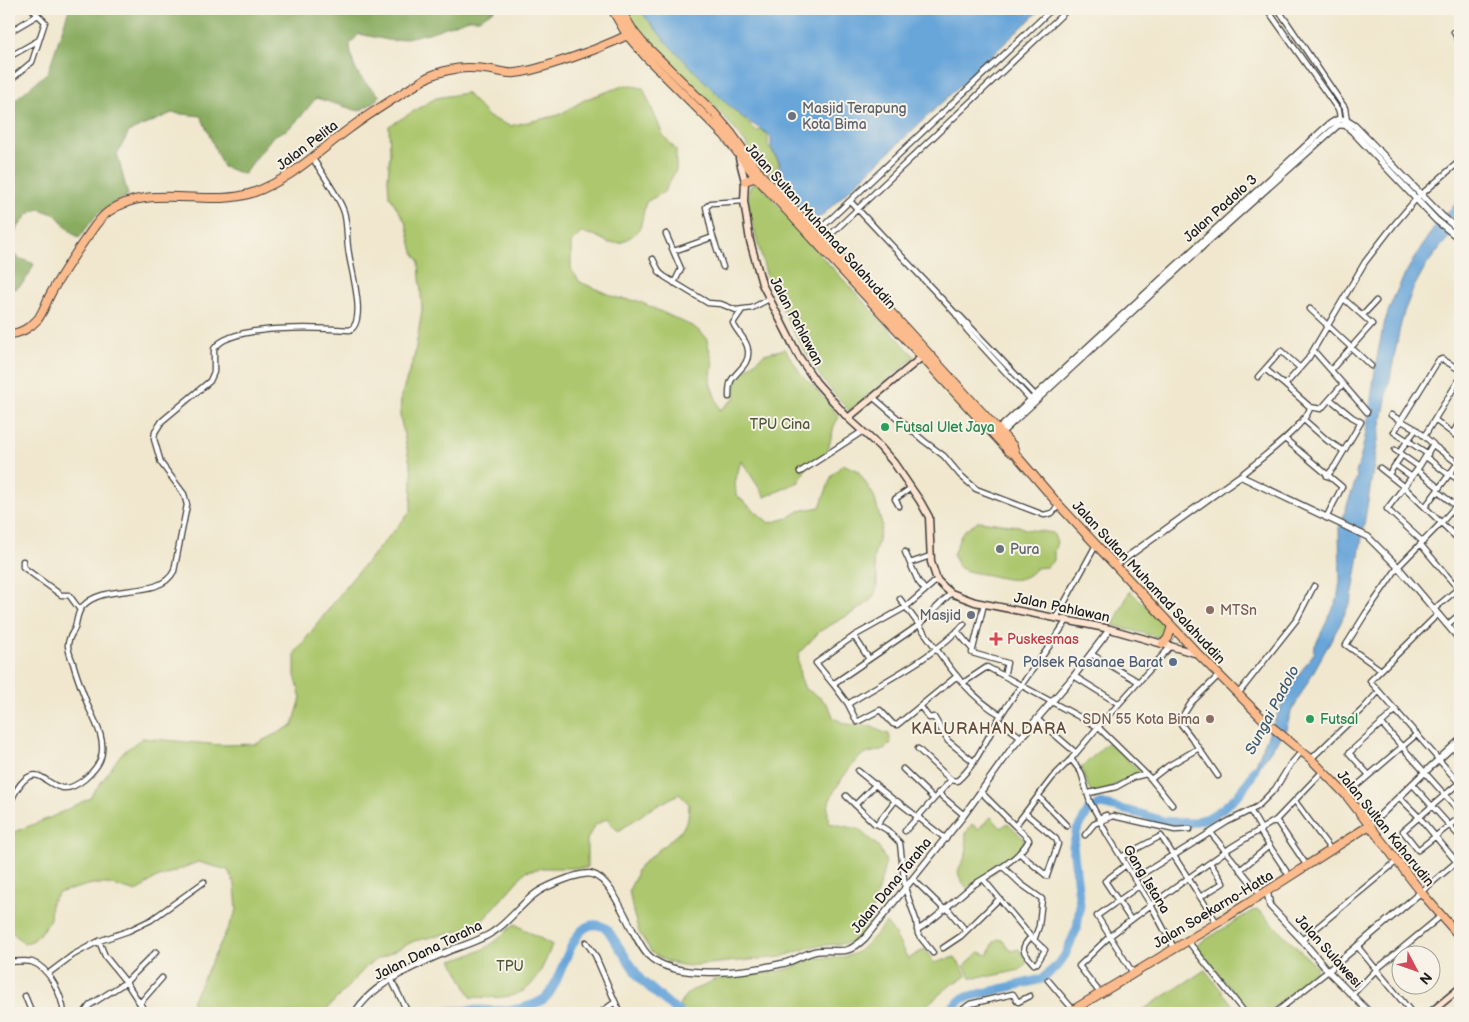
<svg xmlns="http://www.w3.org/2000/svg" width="1469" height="1022" font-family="'Balsamiq Sans',sans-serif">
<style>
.green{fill:#acc76d;stroke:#647244}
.forest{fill:#89ac60;stroke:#52643e}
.water{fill:#68a5d9;stroke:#42607a}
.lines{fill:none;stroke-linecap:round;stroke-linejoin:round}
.river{stroke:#68a5d9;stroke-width:9}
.minor-casing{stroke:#3c3a37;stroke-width:7}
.tertiary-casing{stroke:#3c3a37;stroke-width:8}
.secondary-casing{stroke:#3c3a37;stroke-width:9}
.trunk-casing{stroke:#3c3a37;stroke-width:10}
.minor{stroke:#fff;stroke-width:4.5}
.tertiary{stroke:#fff;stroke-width:5.5}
.secondary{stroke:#fde4d1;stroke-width:6}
.trunk{stroke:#fbbb8c;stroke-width:8}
.worship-dot{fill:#6b7280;stroke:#f7f3e8;stroke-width:2}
.leisure-dot{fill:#2e9e5b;stroke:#f7f3e8;stroke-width:2}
.education-dot{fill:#8d6e63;stroke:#f7f3e8;stroke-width:2}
.health-dot{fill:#e0444e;stroke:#f7f3e8;stroke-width:2}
.service-dot{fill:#5c6f8a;stroke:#f7f3e8;stroke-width:2}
.labels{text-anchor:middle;stroke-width:4;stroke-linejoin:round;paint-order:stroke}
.worship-label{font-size:14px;fill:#5b616d;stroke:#f7f3e8;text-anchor:start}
.street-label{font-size:14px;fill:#1c1c1c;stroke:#f7f3e8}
.park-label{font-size:14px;fill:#4e5838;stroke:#f7f3e8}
.leisure-label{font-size:14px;fill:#27864d;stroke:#f7f3e8;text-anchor:start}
.education-label{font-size:14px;fill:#785e54;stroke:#f7f3e8;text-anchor:start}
.health-label{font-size:14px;fill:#be3a42;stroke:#f7f3e8;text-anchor:start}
.service-label{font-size:14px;fill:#4e5e75;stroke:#f7f3e8;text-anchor:end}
.water-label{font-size:15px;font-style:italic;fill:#3e5a71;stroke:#f7f3e8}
.quarter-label{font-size:16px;letter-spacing:1px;fill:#634c3a;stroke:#f7f3e8}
</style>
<rect width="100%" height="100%" fill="#f7f3e8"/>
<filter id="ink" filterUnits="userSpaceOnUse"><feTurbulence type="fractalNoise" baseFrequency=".02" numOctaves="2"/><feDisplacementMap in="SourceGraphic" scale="10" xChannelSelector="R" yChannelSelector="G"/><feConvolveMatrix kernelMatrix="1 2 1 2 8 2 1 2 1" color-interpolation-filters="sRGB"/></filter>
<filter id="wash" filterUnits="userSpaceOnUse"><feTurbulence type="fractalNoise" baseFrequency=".0096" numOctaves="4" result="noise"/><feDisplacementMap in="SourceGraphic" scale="20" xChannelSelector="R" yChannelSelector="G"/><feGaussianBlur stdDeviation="1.12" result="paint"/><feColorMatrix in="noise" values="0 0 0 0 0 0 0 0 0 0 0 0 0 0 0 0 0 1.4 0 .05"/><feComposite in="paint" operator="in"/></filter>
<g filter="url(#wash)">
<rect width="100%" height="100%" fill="#f0e7ce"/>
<path class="green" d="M624 9H639L668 44 756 131 763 130 768 136V145L779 163 773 178C757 158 742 137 725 118 692 80 650 53 624 9Z
M626 85 643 88 663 135 676 150V170L664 192 646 202 640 228 632 236 621 243H609L594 235 581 233 571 243V269L580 282 617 298 638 301 694 327 706 337 713 363 710 383 720 410 734 399 737 378 764 354 785 349 801 374 818 391 839 417 834 426 827 454 807 466 799 482 765 497 741 460 735 483 736 495 769 523 788 518 799 511 820 507 832 475 843 464 858 471 874 496 882 525 873 560 877 576V587L873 598 861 608 820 631 799 653 798 660 800 676 805 689C819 696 829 702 833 717 850 728 849 723 867 725 873 726 879 732 889 734L891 743C884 752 873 751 863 755 853 760 832 792 829 803 827 810 828 816 829 823L858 829 879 847 886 862 867 929 850 943 814 946 781 957 687 966 668 962 652 953 639 932 633 912 629 890 635 878 637 870 641 865 682 830 688 818 689 804 679 794 647 811 619 831 611 825 608 818 594 826 587 840V868H544L526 871 477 927 414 941 369 964 323 1013H189L193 999 237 910 235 885 228 870 198 862 152 880 137 892 108 884H92L58 893 51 902 50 919 42 931 34 940 24 944 9 929V834L52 817 90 798 121 754 142 738 221 745 256 744 293 725 301 698 295 675V653L351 580 411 511 412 473 400 416 401 396 414 358 422 311 419 261 413 252 406 223 389 195 388 179 390 152 389 126 436 98 466 93 489 117 510 126 559 115 586 99Z
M755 183 760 184 812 246 915 357 849 411 822 379 792 328 767 277 750 214 748 202 749 190 751 185Z
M979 521 1019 526 1025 529 1053 533 1057 542 1054 551V560L1047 567 1036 568C1022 585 1007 579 988 575 979 573 969 573 961 568 956 565 955 559 953 554 963 534 957 533 979 521Z
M1130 591 1169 629 1164 639 1113 625Z
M1108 742 1142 773 1119 782 1094 799 1081 768Z
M991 817 1001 828 1008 823 1024 839 1025 843 1023 847 995 872 967 888C949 866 964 870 967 849 967 844 965 839 966 833L972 824 978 829Z
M1258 910 1317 967 1313 975 1266 1013H1251L1200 951 1197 945 1252 911Z
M886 923 894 933 908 959 925 949 934 963 955 957 967 976 952 984 917 1013H686L679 1006C690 983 698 993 713 980L774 972 788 969 816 958 844 957 854 954 864 947Z
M515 924 552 945C533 994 523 1000 471 997L452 960C465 956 479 953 490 945 499 940 506 930 515 924Z
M998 939 1002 940 1011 951 1019 949 1027 962 1020 970 992 976 970 977 964 966 979 952 988 955 994 942Z
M1205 970 1239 1013H1138Z"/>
<path class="forest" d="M69 9H496L479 19H469L429 33 393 41 359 34 350 44C352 72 360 78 380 96L373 103 359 111 316 98 298 120 288 129 273 136 244 174 223 167 201 116 172 113 129 132 117 154 128 195 97 214 79 238 69 230 56 215 39 209 28 214 13 234 11 251 19 258 34 264C29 276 22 289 9 290V105L48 72Z"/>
<path class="water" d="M639 9H1041L814 223C805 214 778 190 777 179 777 174 780 168 780 163L771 148V138L768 134 742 117 726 103 668 44Z
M1460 200V225L1442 245 1425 267 1414 287 1404 312 1399 332 1377 446 1352 598 1340 624 1291 712 1286 729 1250 779C1268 735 1285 690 1315 652L1313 650 1337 600 1340 581 1339 528 1357 477 1356 473C1371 427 1371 379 1382 333 1389 299 1414 256 1434 228 1441 217 1451 209 1460 200Z"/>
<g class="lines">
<path class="river" d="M439 1013C471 1005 514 1019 544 999 564 984 571 906 607 929L641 980 679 1013
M946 1013 963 998 1042 979 1058 965 1065 955 1077 928 1080 905 1073 846 1077 830 1089 810 1101 804 1141 814 1163 821 1190 823 1208 818 1222 809 1239 794 1250 779 1255 769"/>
</g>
</g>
<g filter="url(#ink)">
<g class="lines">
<defs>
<path id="minor" d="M1267 9 1339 111 1340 119
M1278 9 1345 108 1347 121
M9 32 38 15
M1454 32 1460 43
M9 57 39 40
M9 81 32 62 45 22 32 9
M850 201 955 313
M817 232 1052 9
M666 234 681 269 674 283
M825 240 1068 9
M674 251 713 237
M653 259 660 273 665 277 708 303 721 304 736 310 752 308 769 299
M723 267 712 234 706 207 711 203 744 201
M1310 309 1371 366
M1363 315 1376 301
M1265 369 1285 385
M1331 370 1372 324 1344 299
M1258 377 1281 351 1300 368
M1343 384 1367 412
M729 397C729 392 729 385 731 381 737 370 750 365 748 350 747 339 737 333 733 323L742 310
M874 398 924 441 944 456 960 475 976 489 1044 515 1052 513 1059 505
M1030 399 967 330 955 313 960 316 1034 394
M1310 407 1321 409 1343 384 1314 351
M1391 415 1416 429 1433 444 1419 467 1404 487 1460 541
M1303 419 1328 441 1344 451
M1435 420 1460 439
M1453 433 1460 421
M1425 435 1460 378
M1285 439 1342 487 1326 518
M1433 445 1460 465
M1395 450 1419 467
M1399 453 1416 429
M1428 454 1394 432 1438 361 1442 359 1460 370
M1426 457 1449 475
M1395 465 1412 477
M1380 468 1404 487 1387 509 1423 542
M1417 470 1439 488
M800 472 863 431
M1389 474 1402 455
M1450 474 1460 481
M1240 476C1254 464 1309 423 1310 407L1285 385 1308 359 1365 262 1393 226 1416 199 1460 161
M1327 476 1335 466 1361 422 1352 417 1330 399
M1437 491 1456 506
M899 506 895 499 911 488
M1425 507 1460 460
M1421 545 1460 591
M905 552 918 581 925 590
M23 561V567L61 595H69L80 610
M910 563 930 556
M951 593 919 625C943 657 965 695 1001 715
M900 599 919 625 833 684 848 704 857 722 880 710 893 724 897 725 957 676
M984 604 972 653 1007 663 1004 676 1098 727 1151 779 1172 805
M1434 609 1459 588
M1438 614 1370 681 1460 784
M1056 618 1096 545
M1447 625 1460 614
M957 631 972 649
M854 636 869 659
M1091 654 1139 682
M1381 670 1346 645 1366 613 1398 567 1441 523 1460 501
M1074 676 1119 704
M963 683 987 667 1004 676
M833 684 816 663 854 636 906 607 937 580
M1238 694 1297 619 1314 586
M848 704C887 679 932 659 964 624
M921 707 929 718 934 717 948 741 974 762
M998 720 1022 738
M1038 720 1076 753
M1381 723 1460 812
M1452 747 1460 756
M918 749 951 780
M1071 759 1081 772 1090 802 1099 818 1106 815
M1311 759 1363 709 1378 692
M903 769 933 798
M858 771 895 801
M1369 775 1349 753 1396 710
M1218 776 1191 737 1181 724 1180 720 1191 703 1219 675
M1151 779 1168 766 1199 748
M1460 782 1403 831 1418 850 1460 817
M1412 784 1460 837
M981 792 1015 826
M938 793 964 815
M1089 793 1116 787 1134 777 1146 774
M1346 795 1417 734
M846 796 875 824H877L895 801H897L946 839
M1038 796 1067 826
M1399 797 1420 818 1460 866
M1295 801 1331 850
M9 805C14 794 24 771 39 776 46 779 52 785 59 787 74 793 98 770 101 757 106 739 95 722 88 706 83 692 77 678 73 663 71 658 68 651 68 645 68 638 72 634 75 628 77 621 77 613 82 607 105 581 159 601 174 571L187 505 184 494 161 463 154 439 155 432 162 421 210 381 214 372V349C230 323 323 328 350 330 367 321 351 270 349 254 346 240 348 225 344 212 340 199 321 171 313 159
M855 805 876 784
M1250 810 1261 829
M1276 820 1307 866
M1100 821 1108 836 1151 905 1174 948
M877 824 887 830 900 843 905 888 916 920 918 934 933 953
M1259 830 1290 877
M905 831 951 780 957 781C977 764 987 737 1001 715 1022 682 1046 653 1067 620
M1211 833 1261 895
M1085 835 1094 824 1113 816 1175 830 1190 829
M1019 853 1047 876 1058 844 1056 839 1025 813
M1173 856 1227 822 1257 807 1275 789 1290 765 1302 751
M1121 857 1161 836 1217 923
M1126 865 1105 881 1131 920
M1003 867 1021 884 1042 899 1039 926 1034 940 1031 937
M1240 870 1269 846
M913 879 945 910
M1134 879 1173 855
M984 880 1031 937C1018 950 1024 952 1034 964
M1421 892 1460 859
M1200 897 1223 883 1210 863
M947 908 966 931
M917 930C939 918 955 898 975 884 995 871 1017 861 1029 840L1028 838 1015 826 1052 778 1071 759 1098 727 1171 646
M1034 940 1045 950 1037 963
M1187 940 1245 1013
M1302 940 1397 861
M99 941 128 931 151 920 204 882
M586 942 595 955 620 1013
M1357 946 1412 1013
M943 948 961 936 999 899
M9 962C16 962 25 960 32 962 50 968 62 996 64 1013
M49 973 73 955 99 941 105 956 126 982 146 1013
M1133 973 1097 916 1139 886
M391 979 408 1013
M1048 980 1076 1013
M1100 993 1079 966 1110 936 1151 905 1230 848 1276 820 1323 771
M1352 995 1377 969 1441 916
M25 996 32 1013
M140 1003 162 978
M84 1013 90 1005 126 982 156 952
M600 1013 615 1002
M958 1013 970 1004 1013 994 1018 1002 1030 996
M1275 1013 1328 971"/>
<path id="tertiary" d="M998 430 1308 144C1315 138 1331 120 1340 119 1346 119 1351 123 1355 126L1441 215 1460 231
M1001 433 1205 244 1338 125H1345L1353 132 1436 220 1460 239
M1116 565 1240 476 1368 537 1398 567 1460 640
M1370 825 1425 772 1460 740
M1267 891 1270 906 1302 940 1328 971 1370 1013
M1328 971 1421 892
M355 1013C372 983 420 963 451 950 465 945 481 940 493 932 509 922 520 905 535 894 544 887 558 882 569 878 576 876 584 873 591 874 616 879 631 939 649 956 676 982 751 971 785 963 796 960 806 953 817 951 841 948 844 958 865 938L964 815 1012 748 1074 676 1110 629"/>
<path id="secondary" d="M739 158 745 181 744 201 750 241 762 284 799 357 816 382 848 418 880 447 894 463 920 501 929 517 931 562 937 580 944 587 951 593 975 602 1110 629 1198 654
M848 418 922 357
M1430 1013 1460 988"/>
<path id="trunk" d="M612 9 627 35 646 57 725 136 756 177 1009 451 1016 455 1059 505 1198 654 1267 723 1311 759 1346 795 1421 892 1460 937
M620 9 634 32 642 42 714 113 731 133 761 175 825 240 1001 433 1013 446 1016 455
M745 181 759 176
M9 334C20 334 31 327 38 319 43 312 46 303 50 295 60 276 72 259 84 241 92 231 97 220 108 212 148 182 208 208 252 193 292 179 316 153 349 129 374 110 402 94 428 77 448 67 469 66 492 70 499 71 507 74 515 73 527 72 540 68 552 64 582 55 606 46 634 32
M1163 644 1168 638 1172 626
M1068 1013 1217 923 1370 825"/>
</defs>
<use href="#minor" class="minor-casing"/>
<use href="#tertiary" class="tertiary-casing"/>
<use href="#secondary" class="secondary-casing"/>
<use href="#trunk" class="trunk-casing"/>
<use href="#minor" class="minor"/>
<use href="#tertiary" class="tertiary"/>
<use href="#secondary" class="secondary"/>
<use href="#trunk" class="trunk"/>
</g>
</g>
<g class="worship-dot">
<circle cx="792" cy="116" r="5"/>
<circle cx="1000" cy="549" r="5"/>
<circle cx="971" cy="615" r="5"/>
</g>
<g class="leisure-dot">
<circle cx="885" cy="427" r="5"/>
<circle cx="1310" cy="719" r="5"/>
</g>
<g class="education-dot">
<circle cx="1210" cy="610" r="5"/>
<circle cx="1210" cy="719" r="5"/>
</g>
<path class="health-dot" d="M993.5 631.5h5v5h5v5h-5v5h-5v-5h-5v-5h5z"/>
<circle class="service-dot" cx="1173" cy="662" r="5"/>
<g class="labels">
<g class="worship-label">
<text x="802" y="113">Masjid Terapung<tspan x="802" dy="16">Kota Bima</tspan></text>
<text x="1010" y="554">Pura</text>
<text x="961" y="620" text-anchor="end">Masjid</text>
</g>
<g class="street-label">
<text transform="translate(307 145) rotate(-37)" y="5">Jalan Pelita</text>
<text transform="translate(1220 208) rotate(-42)" y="5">Jalan Padolo 3</text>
<text transform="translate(821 226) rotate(48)" y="5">Jalan Sultan Muhamad Salahuddin</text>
<text transform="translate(797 321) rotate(62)" y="5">Jalan Pahlawan</text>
<text transform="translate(1149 582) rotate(47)" y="5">Jalan Sultan Muhamad Salahuddin</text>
<text transform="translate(1062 607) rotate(12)" y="5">Jalan Pahlawan</text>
<text transform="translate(1386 828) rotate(51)" y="5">Jalan Sultan Kaharudin</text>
<text transform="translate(1147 879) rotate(59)" y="5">Gang Istana</text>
<text transform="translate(891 885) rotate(-51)" y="5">Jalan Dana Taraha</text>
<text transform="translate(1213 909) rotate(-31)" y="5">Jalan Soekarno-Hatta</text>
<text transform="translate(428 950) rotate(-26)" y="5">Jalan Dana Taraha</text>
<text transform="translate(1329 951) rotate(48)" y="5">Jalan Sulawesi</text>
</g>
<g class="park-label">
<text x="780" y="429">TPU Cina</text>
<text x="510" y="971">TPU</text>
</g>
<g class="leisure-label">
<text x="895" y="432">Futsal Ulet Jaya</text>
<text x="1320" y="724">Futsal</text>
</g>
<g class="education-label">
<text x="1220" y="615">MTSn</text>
<text x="1200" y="724" text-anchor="end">SDN 55 Kota Bima</text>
</g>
<g class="health-label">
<text x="1007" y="644">Puskesmas</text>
</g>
<g class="service-label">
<text x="1163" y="667">Polsek Rasanae Barat</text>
</g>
<g class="water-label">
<text transform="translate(1272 710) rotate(-62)" y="5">Sungai Padolo</text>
</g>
<g class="quarter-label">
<text x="989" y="734">KALURAHAN DARA</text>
</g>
</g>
<rect width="1469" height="1022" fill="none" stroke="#f7f3e8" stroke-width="30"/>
<g transform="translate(1416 970) rotate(131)"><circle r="24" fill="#f7f3e8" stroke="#9f9d96"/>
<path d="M0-4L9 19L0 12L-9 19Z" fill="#d1495b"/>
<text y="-8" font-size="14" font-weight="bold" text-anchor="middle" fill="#1c1c1c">N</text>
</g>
</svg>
